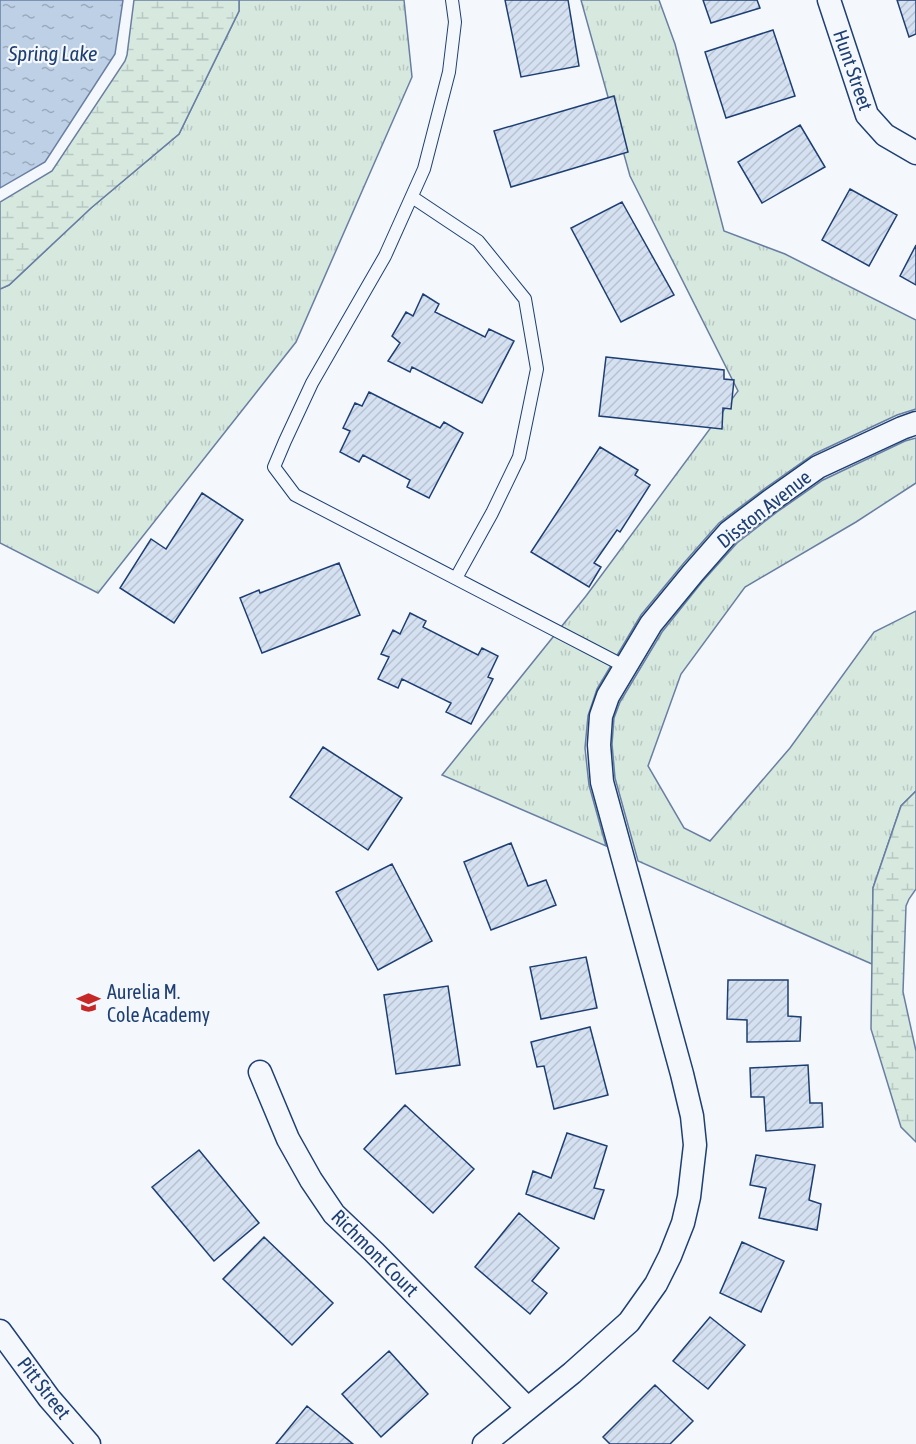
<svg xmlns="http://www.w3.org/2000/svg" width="916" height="1444" font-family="'Asap Condensed',sans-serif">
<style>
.grass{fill:url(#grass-tufts);stroke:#687fa3;stroke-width:1.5}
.wetland{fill:url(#wetland-marsh);stroke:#687fa3;stroke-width:1.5}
.water{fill:url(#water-ripples);stroke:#687fa3;stroke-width:1.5}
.building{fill:url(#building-hatch);stroke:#1d3f73;stroke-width:1.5}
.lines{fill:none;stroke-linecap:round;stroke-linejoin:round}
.lane-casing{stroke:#1d3f73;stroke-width:14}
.street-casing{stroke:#1d3f73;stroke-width:25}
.lane{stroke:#f4f7fb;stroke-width:12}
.street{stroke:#f4f7fb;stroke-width:22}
.labels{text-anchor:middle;stroke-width:4.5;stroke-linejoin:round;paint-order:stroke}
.street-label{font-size:20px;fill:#1d3f73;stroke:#f4f7fb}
.poi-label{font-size:20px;fill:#1d3f73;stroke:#f4f7fb;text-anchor:start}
.water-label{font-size:21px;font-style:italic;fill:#1d3f73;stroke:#f4f7fb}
</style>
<defs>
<pattern id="grass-tufts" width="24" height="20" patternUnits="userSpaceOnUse" patternTransform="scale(1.5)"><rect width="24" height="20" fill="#d7e8df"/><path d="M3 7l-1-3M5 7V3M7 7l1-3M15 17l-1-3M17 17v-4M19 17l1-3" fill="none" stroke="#b8c8c3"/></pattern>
<pattern id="wetland-marsh" width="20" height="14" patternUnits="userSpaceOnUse" patternTransform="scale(1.5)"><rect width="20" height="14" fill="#d7e8df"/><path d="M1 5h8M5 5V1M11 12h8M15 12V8" fill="none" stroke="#b8c8c3"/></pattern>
<pattern id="water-ripples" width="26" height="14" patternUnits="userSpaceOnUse" patternTransform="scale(1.5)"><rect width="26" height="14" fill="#bed0e5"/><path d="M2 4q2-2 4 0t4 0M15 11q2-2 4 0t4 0" fill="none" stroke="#9aaabe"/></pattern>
<pattern id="building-hatch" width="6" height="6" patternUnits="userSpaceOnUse" patternTransform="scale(1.5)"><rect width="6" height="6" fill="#d5e0f0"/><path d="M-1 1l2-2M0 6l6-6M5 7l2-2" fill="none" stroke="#b6c1d1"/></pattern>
</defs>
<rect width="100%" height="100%" fill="#f4f7fb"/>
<path class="grass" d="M239 0H404L412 77 296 342 98 593 0 543V289L9 285 91 208 179 134 239 11Z
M581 0H659L675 44 724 231 785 254 916 320V409L897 415 814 454 764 489 719 523 683 564 641 615 597 689 588 716 585 748 589 785 606 846 442 775 586 596 738 391 630 176Z
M916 438V483L856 522 745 587 681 674 648 766 684 828 710 841 790 748 874 632 916 611V791L901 806 873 888 872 964 638 861 615 778 612 744 614 718 620 702 662 632 702 582 737 543 777 512 823 480 905 441Z"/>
<path class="wetland" d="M134 0H239V11L179 134 91 208 9 285 0 289V202L52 171 125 61 127 55Z
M916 791V889L909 899 906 906 903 992 916 1051V1142L901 1127 871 1029 873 888 901 806Z"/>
<path class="water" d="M0 0H123L115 54 45 162 0 188Z"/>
<path class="building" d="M505 0H568L579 66 521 77Z
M703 0H757L760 8 711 23Z
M897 0H916V34L909 37Z
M773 30 795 96 726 118 705 52Z
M614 96 628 152 511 187 494 131Z
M800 125 825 167 762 203 738 162Z
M850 189 897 215 869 266 822 240Z
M622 202 674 295 621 322 571 228Z
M916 245V285L900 276Z
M423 294 439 304 435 312 485 337 489 329 514 341 482 403 412 367 410 372 388 361 400 343 392 336 406 312 413 316Z
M606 357 724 370V379L734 380 731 409 723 408 722 429 599 416Z
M369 392 440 428 444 422 463 433 429 498 407 487 410 480 363 455 359 462 340 452 350 431 343 428 355 403 362 406Z
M600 447 638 470 635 475 650 485 620 532 617 530 594 563 601 567 589 587 531 552Z
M202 493 243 520 174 623 120 588 151 539 166 549Z
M339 563 360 615 262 653 240 598 259 590 260 593Z
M410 613 426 621 423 627 478 655 482 648 498 656 488 677 493 679 471 724 446 712 451 703 402 679 398 688 378 679 389 657 381 654 393 630 400 634Z
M323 747 402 798 368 850 290 797Z
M511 843 528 886 546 880 556 905 491 930 464 862Z
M392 864 432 941 378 970 336 892Z
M586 957 597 1008 541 1019 530 967Z
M728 980H788V1016L801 1017 800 1041 747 1042V1020L727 1019Z
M448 986 460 1065 396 1074 384 995Z
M590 1027 608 1095 554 1109 544 1066 537 1067 531 1042Z
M808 1065 810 1103H822L823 1127 766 1131 764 1097H751L750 1068Z
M405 1105 474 1169 433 1213 364 1149Z
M567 1133 607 1146 594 1188 604 1190 594 1219 526 1194 533 1171 551 1178Z
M199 1150 259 1223 214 1261 152 1187Z
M756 1155 815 1165 809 1200 821 1204 817 1230 759 1218 766 1188 750 1185Z
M519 1213 559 1248 532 1281 547 1293 530 1314 475 1267Z
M264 1237 333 1303 292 1345 223 1279Z
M742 1242 784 1261 761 1312 720 1293Z
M710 1317 745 1345 708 1389 673 1361Z
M389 1351 428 1394 381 1437 342 1394Z
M655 1385 693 1421 670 1444H610L603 1437Z
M307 1406 353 1444H276Z"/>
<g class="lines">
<defs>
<path id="lane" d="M452 0 455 22 449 72 424 169 385 256 312 383 285 441 274 467 295 495 626 667
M412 197 478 241 525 299 537 369 519 457 492 513 456 578"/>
<path id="street" d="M829 0 867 115 885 135 916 153
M260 1072 288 1139 311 1180 334 1214 374 1252 527 1408
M0 1331 49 1398 89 1444
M484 1444 572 1373 629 1322 656 1284 670 1256 683 1223 689 1197 695 1145 692 1116 682 1074 602 782 599 745 601 716 608 696 651 624 693 573 729 532 770 501 818 467 902 428 916 423"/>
</defs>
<use href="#lane" class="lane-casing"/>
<use href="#street" class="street-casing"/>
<use href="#lane" class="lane"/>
<use href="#street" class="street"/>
</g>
<defs>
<symbol id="school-bare" viewBox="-9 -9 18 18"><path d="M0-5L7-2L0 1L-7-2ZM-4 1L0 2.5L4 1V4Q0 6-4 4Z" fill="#c62828" stroke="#f4f7fb" stroke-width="2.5" paint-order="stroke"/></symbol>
</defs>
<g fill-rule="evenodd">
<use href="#school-bare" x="72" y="986" width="33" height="33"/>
</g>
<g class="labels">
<g class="street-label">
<text transform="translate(853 70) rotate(71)" y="7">Hunt Street</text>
<text transform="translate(764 509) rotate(-38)" y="7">Disston Avenue</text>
<text transform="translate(375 1253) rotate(45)" y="7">Richmont Court</text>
<text transform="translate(44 1388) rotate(52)" y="7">Pitt Street</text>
</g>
<g class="poi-label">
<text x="107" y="999">Aurelia M.<tspan x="107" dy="23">Cole Academy</tspan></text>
</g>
<g class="water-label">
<text x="53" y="61">Spring Lake</text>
</g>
</g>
</svg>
